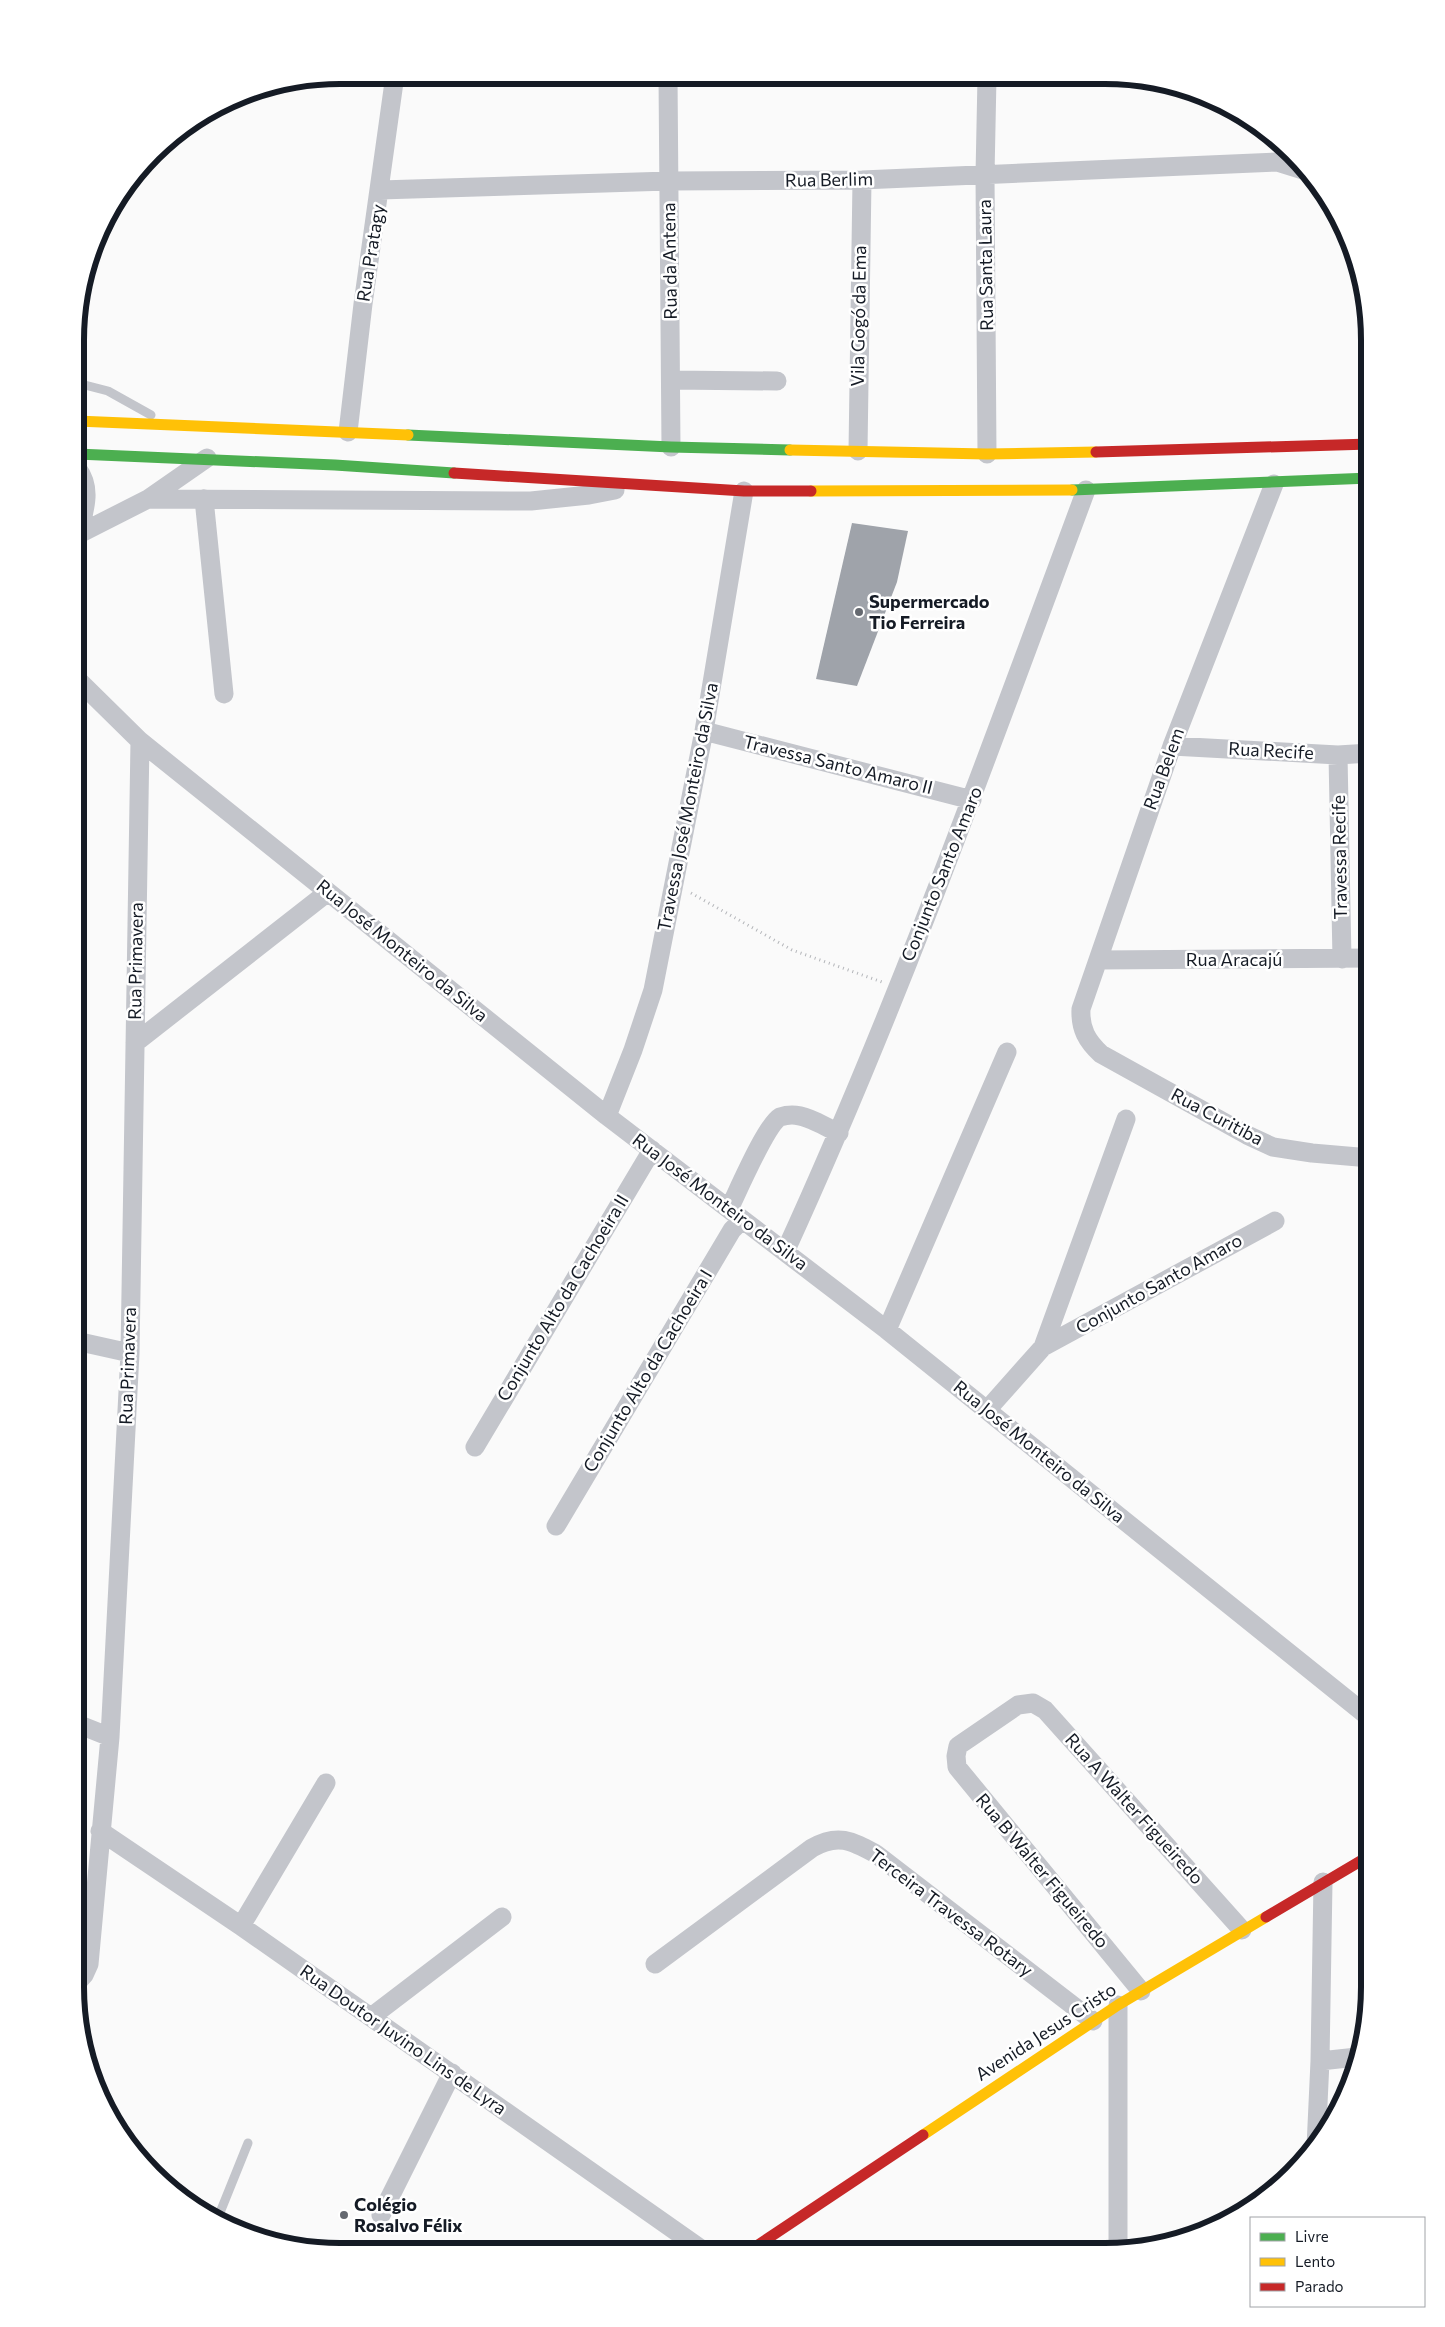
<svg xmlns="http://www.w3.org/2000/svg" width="1445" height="2327" font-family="Commissioner,sans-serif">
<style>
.building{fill:#9fa3aa}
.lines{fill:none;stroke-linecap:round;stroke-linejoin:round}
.path{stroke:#b3b5b9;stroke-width:3;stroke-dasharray:1 4;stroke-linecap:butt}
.lane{stroke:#c3c5cb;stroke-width:9}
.street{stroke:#c3c5cb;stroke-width:19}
.fast{stroke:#4caf50;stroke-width:11}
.slow{stroke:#ffc107;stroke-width:11}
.jam{stroke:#c62828;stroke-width:11}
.poi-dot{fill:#656970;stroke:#fff;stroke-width:2}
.labels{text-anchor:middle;stroke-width:5;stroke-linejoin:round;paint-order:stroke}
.street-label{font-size:18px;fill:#151b25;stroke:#fff}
.poi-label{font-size:18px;font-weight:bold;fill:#151b25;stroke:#fff;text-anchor:start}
.rim{fill:none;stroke:#151b25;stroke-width:6}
</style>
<rect width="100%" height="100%" fill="#fafafa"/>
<path class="building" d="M852 523 908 531 897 582 857 686 816 679Z"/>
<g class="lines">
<path class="path" d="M691 893 792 950 882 982"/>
<path class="lane" d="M77 383 108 391 151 415
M217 2220 248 2143"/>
<path class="street" d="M668 76 671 447
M987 77 985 175 987 454
M380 190 669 181 862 180 1277 162 1309 172
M671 380 777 381
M348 432 363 304 395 75
M858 451 862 180
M77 468C93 489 84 510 79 533
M1274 484 1172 746 1081 1009C1080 1029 1087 1041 1101 1054L1247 1135 1273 1147 1312 1153 1370 1158
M148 499 531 501 589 495 615 490
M204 499 224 694
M77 535 148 499 207 458
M77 679 140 741 607 1116 887 1330 1370 1718
M704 731 972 800
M1172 746 1338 755 1370 753
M1338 755 1342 959
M1098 960 1370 958
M135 1043 328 892
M607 1116 633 1050 653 990 704 731 744 491
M729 1209C738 1191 766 1125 780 1117 783 1116 790 1115 792 1115 808 1115 825 1127 839 1133
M785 1252C899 1003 991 746 1086 490
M887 1330 1007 1052
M76 1341 130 1353
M1043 1347 1126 1119
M987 1410 1043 1347 1275 1221
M475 1447 652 1150
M556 1526 732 1230 742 1220
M75 1723 110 1737
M100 1831 241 1926 704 2251
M241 1926 326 1783
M655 1964 812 1848C838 1833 852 1841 876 1854L1093 2021
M75 1985 84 1975 89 1964 110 1737 130 1353 140 741
M1141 1991 957 1767 956 1756 958 1746 1018 1705 1033 1703 1045 1710 1242 1930
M1118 2005V2250
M371 2017 502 1917
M1320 2061 1357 2057
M1316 2147 1320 2061 1323 1882
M381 2215 452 2073"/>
<path class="fast" d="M408 435 671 447 790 450
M77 454 335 465 454 473
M1072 490 1370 478"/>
<path class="slow" d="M77 421 408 435
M790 450 987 454 1096 452
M811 491 1072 490
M923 2135 1118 2005 1266 1917"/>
<path class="jam" d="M1096 452 1370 444
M454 473 744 491H811
M1266 1917 1369 1856
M749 2251 923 2135"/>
</g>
<g class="poi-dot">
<circle cx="859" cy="612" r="5"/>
<circle cx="344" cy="2215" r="5"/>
</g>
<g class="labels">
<g class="street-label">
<text transform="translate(829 180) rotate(-1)" y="6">Rua Berlim</text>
<text transform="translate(371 253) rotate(-81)" y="6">Rua Pratagy</text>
<text transform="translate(670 261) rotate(-91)" y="6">Rua da Antena</text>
<text transform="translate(986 265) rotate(-91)" y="6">Rua Santa Laura</text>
<text transform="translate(859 316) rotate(-89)" y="6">Vila Gogó da Ema</text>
<text transform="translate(1271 751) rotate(3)" y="6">Rua Recife</text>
<text transform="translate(838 765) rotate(14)" y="6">Travessa Santo Amaro II</text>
<text transform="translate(1164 769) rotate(-70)" y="6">Rua Belem</text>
<text transform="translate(688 807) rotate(-79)" y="6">Travessa José Monteiro da Silva</text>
<text transform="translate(1340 857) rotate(-91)" y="6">Travessa Recife</text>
<text transform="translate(942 874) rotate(-68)" y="6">Conjunto Santo Amaro</text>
<text transform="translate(402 951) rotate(39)" y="6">Rua José Monteiro da Silva</text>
<text x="1234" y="966">Rua Aracajú</text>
<text transform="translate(136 961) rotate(-89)" y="6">Rua Primavera</text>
<text transform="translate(1217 1117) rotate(28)" y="6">Rua Curitiba</text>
<text transform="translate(720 1202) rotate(37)" y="6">Rua José Monteiro da Silva</text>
<text transform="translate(1159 1284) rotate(-29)" y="6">Conjunto Santo Amaro</text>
<text transform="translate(563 1298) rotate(-59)" y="6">Conjunto Alto da Cachoeira II</text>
<text transform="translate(128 1366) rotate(-88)" y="6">Rua Primavera</text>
<text transform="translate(648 1371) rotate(-59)" y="6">Conjunto Alto da Cachoeira I</text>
<text transform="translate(1039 1452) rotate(39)" y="6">Rua José Monteiro da Silva</text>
<text transform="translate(1134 1809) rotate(48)" y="6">Rua A Walter Figueiredo</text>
<text transform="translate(1042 1871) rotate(50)" y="6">Rua B Walter Figueiredo</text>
<text transform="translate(951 1913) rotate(37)" y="6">Terceira Travessa Rotary</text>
<text transform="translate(1046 2032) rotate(-33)" y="6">Avenida Jesus Cristo</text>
<text transform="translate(403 2040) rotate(35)" y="6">Rua Doutor Juvino Lins de Lyra</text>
</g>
<g class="poi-label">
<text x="869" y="608">Supermercado<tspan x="869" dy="21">Tio Ferreira</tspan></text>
<text x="354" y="2211">Colégio<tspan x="354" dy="21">Rosalvo Félix</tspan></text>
</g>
</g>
<path d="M0 0H1445V2327H0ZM340 84H1105A256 256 0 0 1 1361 340V1987A256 256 0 0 1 1105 2243H340A256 256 0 0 1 84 1987V340A256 256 0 0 1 340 84Z" fill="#fff" fill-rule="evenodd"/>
<path class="rim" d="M340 84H1105A256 256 0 0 1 1361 340V1987A256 256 0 0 1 1105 2243H340A256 256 0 0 1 84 1987V340A256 256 0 0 1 340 84Z"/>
<rect x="1250" y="2217" width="175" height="90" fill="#ffffff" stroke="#a1a4a8"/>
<rect x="1260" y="2233" width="25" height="8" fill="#4caf50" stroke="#a1a4a8"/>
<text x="1295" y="2242" font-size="15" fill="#151b25">Livre</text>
<rect x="1260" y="2258" width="25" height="8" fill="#ffc107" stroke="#a1a4a8"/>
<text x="1295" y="2267" font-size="15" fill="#151b25">Lento</text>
<rect x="1260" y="2283" width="25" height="8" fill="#c62828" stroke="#a1a4a8"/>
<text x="1295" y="2292" font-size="15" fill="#151b25">Parado</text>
</svg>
